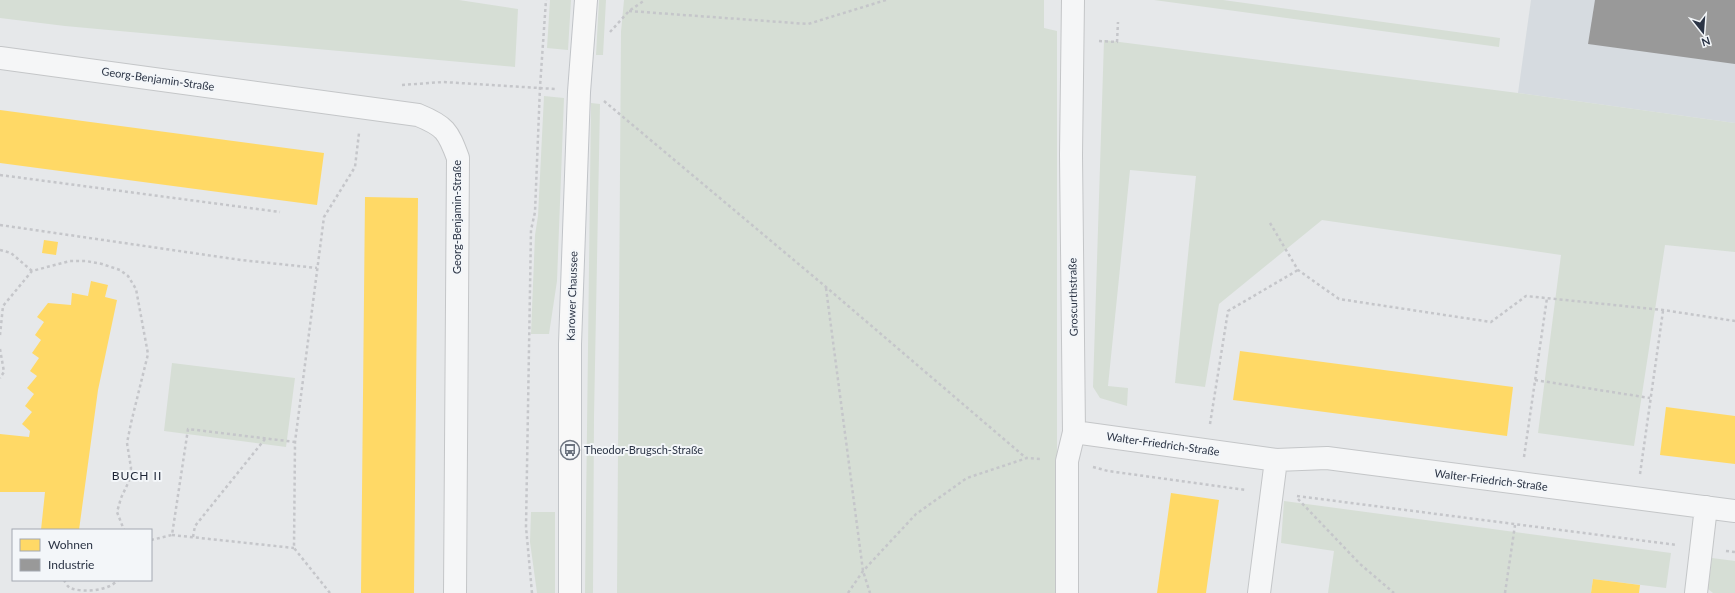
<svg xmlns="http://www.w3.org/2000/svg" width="1735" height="593" font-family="Lato,sans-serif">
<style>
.built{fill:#d6dbe0}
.green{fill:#d6ded5}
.homes{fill:#ffd966}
.industry{fill:#999}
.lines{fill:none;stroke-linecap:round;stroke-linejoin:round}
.minor-casing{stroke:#c4c6c8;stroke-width:24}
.major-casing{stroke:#c1c4c8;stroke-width:24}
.path{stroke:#c5c6ca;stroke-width:2.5;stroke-dasharray:3 3;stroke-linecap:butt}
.minor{stroke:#f5f6f7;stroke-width:22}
.major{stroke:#f8f8f8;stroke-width:22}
.labels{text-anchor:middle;stroke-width:4;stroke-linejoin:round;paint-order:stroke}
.street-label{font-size:11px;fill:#2b3445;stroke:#f3f6f9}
.poi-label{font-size:11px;fill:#2b3445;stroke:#f3f6f9;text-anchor:start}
.neighbourhood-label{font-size:12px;letter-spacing:1px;fill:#1d2536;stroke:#f3f6f9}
</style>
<rect width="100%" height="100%" fill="#e6e8ea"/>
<path class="built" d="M1531 0H1735V123L1518 93Z"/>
<path class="green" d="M0 0H459L518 9 515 67 65 26 0 18Z
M550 0H571L568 50 547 48Z
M599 0H606L603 55H596Z
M624 0H1044V28L1057 31V593H617L621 32Z
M1154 0H1223L1500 38 1499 47Z
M1104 40 1518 93 1735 123V252L1665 245 1634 446 1538 433 1561 255 1322 220 1219 304 1205 387 1175 383 1196 176 1130 170 1108 386 1128 388 1127 406 1100 398 1093 387Z
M544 96 564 98 557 281 549 334H531L535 235 538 216Z
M591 103 600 104 594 417 593 593H585Z
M172 363 295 378 286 447 164 431Z
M1284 501 1671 553 1666 588 1593 579 1591 593H1328L1334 551 1281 543Z
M531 512H555V593H537L530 542Z
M1712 558 1735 561V593H1713L1708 589Z"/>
<path class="homes" d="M0 110 324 153 317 205 0 163Z
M365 197 418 198 414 593H361Z
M44 240 58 242 56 255 42 253Z
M91 281 108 285 105 297 117 300 98 390 79 530H41L45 492H0V434L29 437 30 431 22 424 32 412 25 406 34 394 27 388 37 376 30 371 39 358 32 353 41 340 35 335 44 322 37 317 48 303 71 305 72 293 88 296Z
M1240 351 1513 387 1507 436 1233 400Z
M1666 407 1735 416V464L1660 455Z
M1171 493 1219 500 1206 593H1157Z
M1593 579 1640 585 1639 593H1591Z"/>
<path class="industry" d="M1595 0H1735V64L1588 44Z"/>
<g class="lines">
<defs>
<path id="minor" d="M0 58 418 115C445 126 448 131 458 158L455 593
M1074 432 1276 460 1327 458 1735 511
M1067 593V461L1074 432 1071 155 1073 0
M1259 593 1276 460
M1696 593 1706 507"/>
<path id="major" d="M570 593V344L579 92 586 0"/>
</defs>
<use href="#minor" class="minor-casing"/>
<use href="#major" class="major-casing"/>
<path class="path" d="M629 11 808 24 886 0
M610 32 629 11 645 0
M1099 41 1117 42 1118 22
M402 85 443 82 555 89
M604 101 826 287 1026 458
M0 175 280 212
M1270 223 1298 270 1339 299 1491 322 1526 296 1663 310 1735 321
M0 225 241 260 317 268
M0 250 11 253 32 271
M826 288 863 571 870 593
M0 335 3 306 32 271 70 261H86L102 264 120 270 128 276 136 289 148 354 131 423 127 443 131 468 129 481 121 498 117 512 124 530
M0 349 4 372 0 378
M1535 380 1650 398
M1210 424 1228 311 1298 270
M1524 457 1547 298
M1093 467 1108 471 1246 490
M1640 474 1663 311
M1297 496 1677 545
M1298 499 1360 564 1394 593
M172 535 294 548
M193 537 195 526 265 439
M151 540 172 535 188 429 295 442
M1726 551 1735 552
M64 580C65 582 67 586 70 588 84 593 108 591 118 580
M330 593 294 548 295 442 324 217 355 167 359 133
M532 593 526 527 531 230 535 212 540 87 546 0
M848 593 863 571 916 514 967 478 1027 458 1041 459
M1505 593 1515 525"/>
<use href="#minor" class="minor"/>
<use href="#major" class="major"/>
</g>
<defs>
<symbol id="bus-ring" viewBox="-11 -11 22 22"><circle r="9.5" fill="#f3f6f9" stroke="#6c737f" stroke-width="1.5"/><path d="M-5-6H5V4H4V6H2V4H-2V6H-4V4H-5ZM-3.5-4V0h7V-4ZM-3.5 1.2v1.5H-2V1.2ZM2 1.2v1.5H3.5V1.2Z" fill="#6c737f"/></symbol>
</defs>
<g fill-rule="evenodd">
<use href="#bus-ring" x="559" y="439" width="22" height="22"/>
</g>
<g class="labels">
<g class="street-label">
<text transform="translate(158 79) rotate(8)" y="4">Georg-Benjamin-Straße</text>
<text transform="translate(457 217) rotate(-90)" y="4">Georg-Benjamin-Straße</text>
<text transform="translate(572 296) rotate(-88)" y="4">Karower Chaussee</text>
<text transform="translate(1073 297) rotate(-91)" y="4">Groscurthstraße</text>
<text transform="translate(1163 444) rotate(8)" y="4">Walter-Friedrich-Straße</text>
<text transform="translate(1491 480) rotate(7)" y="4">Walter-Friedrich-Straße</text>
</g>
<g class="poi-label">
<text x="584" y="454">Theodor-Brugsch-Straße</text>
</g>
<g class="neighbourhood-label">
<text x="137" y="480">BUCH II</text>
</g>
</g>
<rect x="12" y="529" width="140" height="52" fill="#f3f6f9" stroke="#a3a8b1"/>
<rect x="20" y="539" width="20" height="12" fill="#ffd966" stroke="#a3a8b1"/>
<text x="48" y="549" font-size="12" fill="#2b3445">Wohnen</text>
<rect x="20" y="559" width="20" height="12" fill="#999999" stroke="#a3a8b1"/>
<text x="48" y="569" font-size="12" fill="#2b3445">Industrie</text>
<g transform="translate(1703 32) rotate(163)" stroke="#f3f6f9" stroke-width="3" paint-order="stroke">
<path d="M0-3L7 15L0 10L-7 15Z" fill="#2b3445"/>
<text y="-6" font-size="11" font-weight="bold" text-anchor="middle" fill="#2b3445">N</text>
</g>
</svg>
